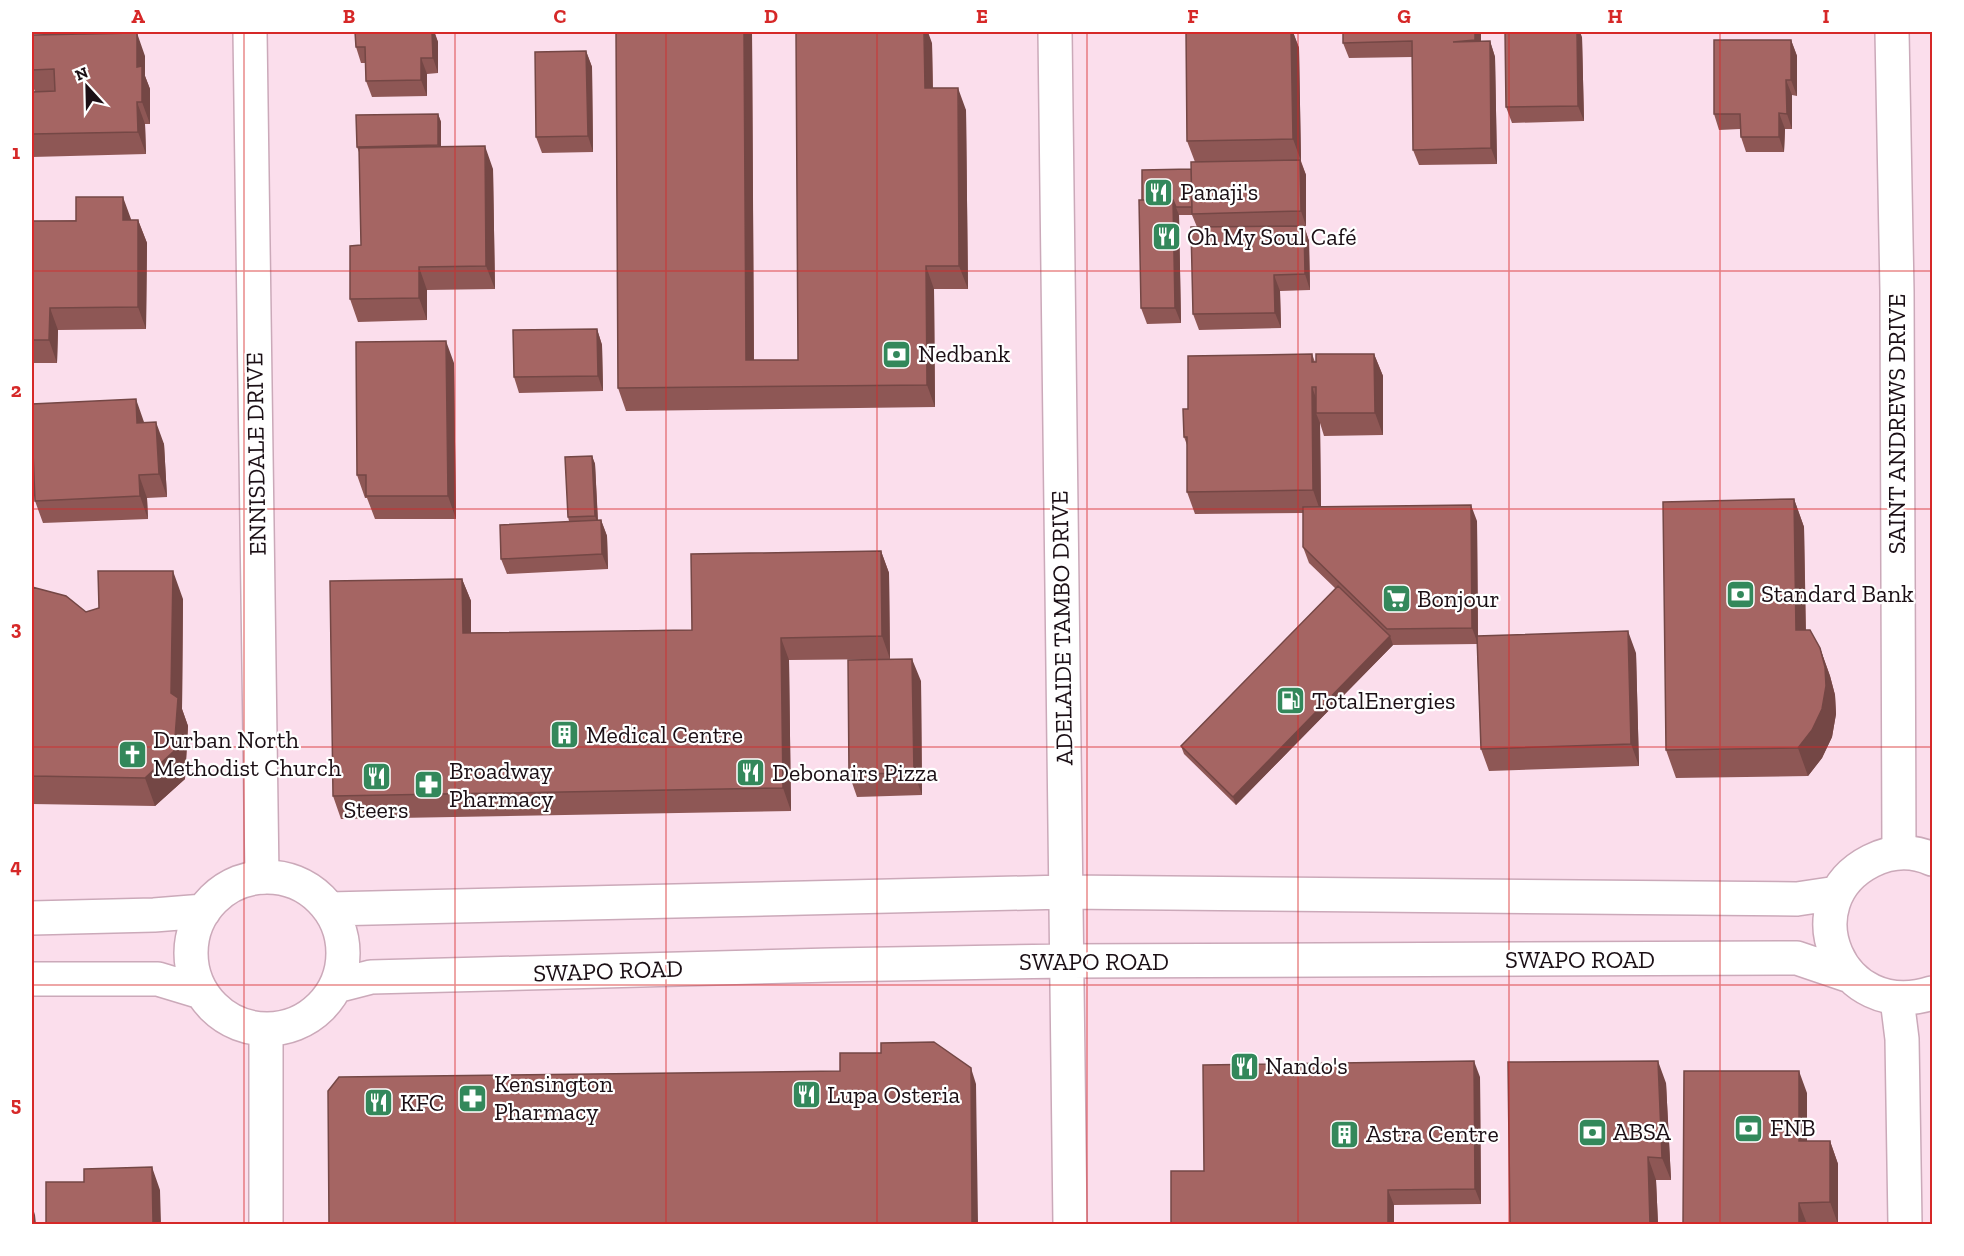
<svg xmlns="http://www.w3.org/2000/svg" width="1964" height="1256" font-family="'Zilla Slab',serif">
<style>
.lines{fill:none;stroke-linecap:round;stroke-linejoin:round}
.minor-casing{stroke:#cba9b9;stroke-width:36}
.tertiary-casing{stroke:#cba9b9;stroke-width:36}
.minor{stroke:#fff;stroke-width:33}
.tertiary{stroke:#fff;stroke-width:33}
.wall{fill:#8e5755}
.shaded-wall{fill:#744745}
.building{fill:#a56563;stroke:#744745;stroke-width:1.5}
.grid{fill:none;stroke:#d62828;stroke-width:1.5;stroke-opacity:0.55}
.labels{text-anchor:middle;stroke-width:4.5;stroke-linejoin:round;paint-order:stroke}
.poi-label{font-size:24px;fill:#1b0f15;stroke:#fff;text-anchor:start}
.street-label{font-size:24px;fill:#1b0f15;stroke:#fff}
.neatline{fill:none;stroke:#d62828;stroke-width:2}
.grid-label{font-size:20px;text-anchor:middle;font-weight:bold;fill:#d62828}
</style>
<rect width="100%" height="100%" fill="#fbdeec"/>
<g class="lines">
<defs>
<path id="minor" d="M250 32 262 877
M1892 32 1897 291 1899 852
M1897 999 1902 1039 1905 1224
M266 1030V1224"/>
<path id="tertiary" d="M1055 32 1070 1224
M1932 859C1912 850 1891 851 1871 861 1790 902 1839 1023 1932 993
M191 953a76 76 0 1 1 152 0a76 76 0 1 1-152 0Z
M329 909 1065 892 1797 899 1837 893
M32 918 154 915 204 911
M32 979H158L201 992
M336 986 371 977 831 965 1067 961 1797 958 1850 976"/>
</defs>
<use href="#minor" class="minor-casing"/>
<use href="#tertiary" class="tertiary-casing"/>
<use href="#minor" class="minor"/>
<use href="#tertiary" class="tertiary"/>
</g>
<path class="wall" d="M355 32H435V33L438 42V73L427 74V96L372 97 366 81V63H361L356 47Z
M616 32H752L754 360H798L932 43 933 88 966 110 968 289H934L935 407 626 411 618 388Z
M1186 32H1293L1299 48 1301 161 1306 175V226H1304L1309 241 1310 290 1280 291 1281 328 1199 330 1193 314 1197 227 1192 215H1179L1181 323 1147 324 1141 308 1142 200 1191 169 1195 162 1187 141Z
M1481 32V41H1490L1495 57 1497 164 1419 165 1413 150 1412 57 1349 58 1343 43Z
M32 35 145 56V76L150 89V124H145L146 154 32 157V92H35L32 83Z
M1582 37 1584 121 1512 123 1506 107Z
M1791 40 1797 56V96L1792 95V129H1785L1784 152H1746L1741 137 1740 129 1719 130 1714 114Z
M586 51 592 67 593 152 542 153 536 137Z
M438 114 441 122V147L493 169 495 289 427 290V320L358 322 350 299 361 245 359 152 357 147Z
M131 219V220H138L147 243 146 329 58 330 57 363H32V221Z
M597 329 602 345 603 391 519 393 514 377Z
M1312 354 1315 362 1374 354 1383 376V435L1324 436 1320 423 1321 507 1477 521 1478 636 1636 653 1639 766 1489 771 1481 749 1477 644 1393 645 1236 805 1184 754 1181 746 1336 589 1309 563 1303 547V513L1195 514 1187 492V445L1184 437 1188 409Z
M454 363 456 519H375L367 498H365L357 475Z
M144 423 164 444 167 497 147 498 148 519 43 523 35 501Z
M592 456 595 464 598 520H601L607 536 608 569 507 574 501 559 569 521 568 517Z
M1794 499 1804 527 1806 630 1820 648 1830 676 1835 695 1836 714 1832 737 1822 758 1808 776 1676 778 1666 750Z
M881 551 889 573 890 659 789 660 791 811 341 819 333 796 462 579 471 601V633L692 630Z
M32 587 86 612 183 599 182 709 188 726 185 779 155 806 32 804Z
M921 681 922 795 857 797 849 774Z
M1480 1077 1481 1204 1394 1205 1204 1171Z
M1666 1083 1671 1180H1656L1658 1224H1510Z
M1807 1093V1141H1830L1838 1164V1224H1683Z"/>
<path class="shaded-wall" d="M432 32H434L438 42V73L433 58Z
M744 32H752L754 383 746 360Z
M924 32H928L932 43 933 111 925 88Z
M1291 32H1293L1299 48 1301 161 1293 139Z
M1475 32H1481V56L1475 40Z
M1577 32H1580L1582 37 1584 121 1578 106Z
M137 33 145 56V76L150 89V124L142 102 137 67Z
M1791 40 1797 56V96L1791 80Z
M1490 41 1495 57 1497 164 1491 148Z
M586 51 592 67 593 152 588 136Z
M421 58 427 74V96L421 80Z
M1786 80 1792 95V129L1787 114Z
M958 88 966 110 968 289 959 266Z
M137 102 145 124 146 154 138 132Z
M1779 113 1785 129 1784 152 1779 137Z
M438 114 441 122V153L438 145Z
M485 146 493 169 495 289 486 266Z
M1300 160 1306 175V226L1301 211Z
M123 197 131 219V242L123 220Z
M1173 200 1179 215 1181 323 1175 308Z
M138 220 147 243 146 329 138 307Z
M1304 226 1309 241 1310 290 1305 274Z
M926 266 934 289 935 407 927 385Z
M419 267 427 290V320L419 298Z
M1274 275 1280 291 1281 328 1275 313Z
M50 308 58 330 57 363 49 340Z
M597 329 602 345 603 391 598 376Z
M446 341 454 363 456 519 448 496Z
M1374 354 1383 376V435L1375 413Z
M1312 387 1320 409 1316 413 1320 423 1321 513 1313 490Z
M136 399 144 422 145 445 137 423Z
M156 422 164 444 167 497 159 474Z
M592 456 595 464 598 525 595 516Z
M139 475 147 498 148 519 140 496Z
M1794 499 1804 527 1806 658 1796 630Z
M1471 505 1477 521 1478 644 1472 628Z
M601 520 607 536 608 569 602 554Z
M881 551 889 573 890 659 882 636Z
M173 571 183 599 182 709 188 726 185 779 155 806 145 778 171 693Z
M462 579 471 601V656L463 633Z
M1628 631 1636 653 1639 766 1631 744Z
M1390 636 1393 645 1236 805 1233 797Z
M781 638 789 660 791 811 783 788Z
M1820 648 1830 676 1835 695 1836 714 1832 737 1822 758 1808 776 1798 748Z
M912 659 921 681 922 795 914 773Z
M1474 1061 1480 1077 1481 1204 1475 1189Z
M1658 1061 1666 1083 1671 1180 1662 1158Z
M971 1068 976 1084 978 1224H972Z
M1799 1071 1807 1093V1164L1799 1141Z
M1830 1141 1838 1164V1224L1830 1202Z
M1648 1157 1656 1180 1658 1224H1650Z
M152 1167 160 1190 161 1224H153Z
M1388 1190 1394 1205V1224H1388Z
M1799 1203 1807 1224H1799Z
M32 1205 35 1215 36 1224H32Z"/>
<path class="building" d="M355 32H432L433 58H421V80L366 81 365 47H356Z
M616 32H744L746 360H798L796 32H924L925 88H958L959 266H926L927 385 618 388Z
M1186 32H1291L1293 139 1187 141Z
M1343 32H1475V40L1453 42 1490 41 1491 148 1413 150 1412 41 1343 43Z
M1505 32H1577L1578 106 1506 107Z
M137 33V67L142 66V102H137L138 132 32 134V92L55 91 54 69 32 70V35Z
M1714 40H1791V80H1786L1787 114 1779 113V137H1741L1740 114H1714Z
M586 51 588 136 536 137 535 52Z
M438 114V145L357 147 356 115Z
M485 146 486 266 419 267V298L350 299V246L361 245 359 148Z
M1300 160 1301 211 1192 214 1191 162Z
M1191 169 1192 207H1176L1173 200H1142V170Z
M76 197H123V220H138V307L50 308 49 340H32V221H76Z
M1139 200H1173L1175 308H1141Z
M1304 226 1305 274 1274 275 1275 313 1193 314 1191 227Z
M597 329 598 376 514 377 513 330Z
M446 341 448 496H366V475H357L356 342Z
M1312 354V362H1316V354H1374L1375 413H1316V387H1312L1313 490 1187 492V437H1184L1183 409H1188V356Z
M136 399 137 423 156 422 159 474 139 475 140 496 35 501 32 427V404Z
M592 456 595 516 568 517 565 457Z
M1794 499 1796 630H1810L1820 648 1825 667 1826 686 1822 709 1812 730 1798 748 1666 750 1663 502Z
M1471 505 1472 628 1387 629 1303 547V507Z
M601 520 602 554 501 559 500 525Z
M881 551 882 636 781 638 783 788 333 796 330 581 462 579 463 633 692 630 691 554Z
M98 571H173L171 693 178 698 174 751 145 778 32 776V587L66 596 86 612 99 608Z
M1338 586 1390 636 1233 797 1181 746Z
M1628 631 1631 744 1481 749 1477 636Z
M912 659 914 773 849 774 848 660Z
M934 1042 971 1068 972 1224H329L328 1091 339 1077 840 1071V1053H881V1043Z
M1474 1061 1475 1189 1388 1190V1224H1171V1171H1204L1203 1065Z
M1658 1061 1662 1158 1648 1157 1650 1224H1510L1508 1062Z
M1684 1071H1799V1141H1830V1202L1799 1203V1224H1683Z
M152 1167 153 1224H46V1182H84V1169Z"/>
<path class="grid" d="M244 32V1224M455 32V1224M666 32V1224M877 32V1224M1087 32V1224M1298 32V1224M1509 32V1224M1720 32V1224M32 271H1932M32 509H1932M32 747H1932M32 985H1932"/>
<defs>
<symbol id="restaurant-square" viewBox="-11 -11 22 22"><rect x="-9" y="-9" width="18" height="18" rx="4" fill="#33885b" stroke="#fff"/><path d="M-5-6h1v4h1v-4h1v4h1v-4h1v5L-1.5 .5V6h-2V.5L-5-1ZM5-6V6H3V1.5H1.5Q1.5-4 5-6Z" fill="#fff"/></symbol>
<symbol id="bank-square" viewBox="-11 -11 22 22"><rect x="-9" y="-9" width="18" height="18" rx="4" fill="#33885b" stroke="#fff"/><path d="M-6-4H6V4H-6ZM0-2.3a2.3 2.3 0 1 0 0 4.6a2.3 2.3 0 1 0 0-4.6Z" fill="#fff"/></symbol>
<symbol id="supermarket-square" viewBox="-11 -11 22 22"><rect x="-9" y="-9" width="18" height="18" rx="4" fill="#33885b" stroke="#fff"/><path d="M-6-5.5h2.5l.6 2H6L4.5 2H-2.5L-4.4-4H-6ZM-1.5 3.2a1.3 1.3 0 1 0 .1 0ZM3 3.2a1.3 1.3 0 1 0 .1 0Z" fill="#fff"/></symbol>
<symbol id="fuel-square" viewBox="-11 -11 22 22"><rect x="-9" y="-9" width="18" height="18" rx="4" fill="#33885b" stroke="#fff"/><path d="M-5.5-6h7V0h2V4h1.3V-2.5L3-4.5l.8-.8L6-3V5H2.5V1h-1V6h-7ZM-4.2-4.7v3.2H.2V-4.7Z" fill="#fff"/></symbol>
<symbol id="building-square" viewBox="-11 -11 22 22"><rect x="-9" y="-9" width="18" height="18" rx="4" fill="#33885b" stroke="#fff"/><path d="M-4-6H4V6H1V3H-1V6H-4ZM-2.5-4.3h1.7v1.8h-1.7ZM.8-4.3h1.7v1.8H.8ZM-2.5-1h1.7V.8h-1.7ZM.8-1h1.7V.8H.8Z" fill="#fff"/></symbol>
<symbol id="church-square" viewBox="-11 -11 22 22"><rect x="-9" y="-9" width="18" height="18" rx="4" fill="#33885b" stroke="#fff"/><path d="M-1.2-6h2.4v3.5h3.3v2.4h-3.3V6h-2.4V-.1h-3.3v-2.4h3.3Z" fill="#fff"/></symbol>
<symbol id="pharmacy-square" viewBox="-11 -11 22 22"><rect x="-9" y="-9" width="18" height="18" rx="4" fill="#33885b" stroke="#fff"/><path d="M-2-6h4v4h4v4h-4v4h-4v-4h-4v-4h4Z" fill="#fff"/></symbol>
</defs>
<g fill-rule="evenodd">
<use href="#restaurant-square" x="1142" y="176" width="33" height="33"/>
<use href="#restaurant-square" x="1150" y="220" width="33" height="33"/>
<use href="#bank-square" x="880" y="338" width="33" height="33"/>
<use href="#bank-square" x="1724" y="578" width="33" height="33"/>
<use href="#supermarket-square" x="1380" y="582" width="33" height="33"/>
<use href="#fuel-square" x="1274" y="684" width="33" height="33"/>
<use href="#building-square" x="548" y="718" width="33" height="33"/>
<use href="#church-square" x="116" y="738" width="33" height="33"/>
<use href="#restaurant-square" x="734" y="756" width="33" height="33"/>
<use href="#restaurant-square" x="360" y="760" width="33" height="33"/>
<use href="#pharmacy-square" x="412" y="768" width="33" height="33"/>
<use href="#restaurant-square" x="1228" y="1050" width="33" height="33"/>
<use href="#restaurant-square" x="790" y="1078" width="33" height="33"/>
<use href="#pharmacy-square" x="456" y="1082" width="33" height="33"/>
<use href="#restaurant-square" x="362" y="1086" width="33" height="33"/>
<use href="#bank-square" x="1732" y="1112" width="33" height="33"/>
<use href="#bank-square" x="1576" y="1116" width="33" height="33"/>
<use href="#building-square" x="1328" y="1118" width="33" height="33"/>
</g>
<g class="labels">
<g class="poi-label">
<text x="1180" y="200">Panaji's</text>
<text x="1187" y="245">Oh My Soul Café</text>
<text x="918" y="362">Nedbank</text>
<text x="1761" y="602">Standard Bank</text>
<text x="1417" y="607">Bonjour</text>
<text x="1312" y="709">TotalEnergies</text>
<text x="586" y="743">Medical Centre</text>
<text x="153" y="748">Durban North<tspan x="153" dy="28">Methodist Church</tspan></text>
<text x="449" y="779">Broadway<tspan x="449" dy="28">Pharmacy</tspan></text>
<text x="772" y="781">Debonairs Pizza</text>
<text x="376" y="818" text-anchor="middle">Steers</text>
<text x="1265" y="1074">Nando's</text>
<text x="494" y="1092">Kensington<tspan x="494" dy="28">Pharmacy</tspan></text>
<text x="827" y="1103">Lupa Osteria</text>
<text x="400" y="1111">KFC</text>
<text x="1770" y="1136">FNB</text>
<text x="1613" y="1140">ABSA</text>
<text x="1366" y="1142">Astra Centre</text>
</g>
<g class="street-label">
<text transform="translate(1897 424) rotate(-90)" y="8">SAINT ANDREWS DRIVE</text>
<text transform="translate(256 454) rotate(-91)" y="8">ENNISDALE DRIVE</text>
<text transform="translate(1062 628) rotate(-91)" y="8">ADELAIDE TAMBO DRIVE</text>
<text x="1580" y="968">SWAPO ROAD</text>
<text x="1094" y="970">SWAPO ROAD</text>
<text transform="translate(608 971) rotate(-2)" y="8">SWAPO ROAD</text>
</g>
</g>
<rect width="1964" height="1256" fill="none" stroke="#ffffff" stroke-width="66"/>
<g transform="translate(87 87) rotate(338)" stroke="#ffffff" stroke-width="4.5" paint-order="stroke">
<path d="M0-4.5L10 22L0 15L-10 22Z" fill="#1b0f15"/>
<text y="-9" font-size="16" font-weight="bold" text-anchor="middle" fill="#1b0f15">N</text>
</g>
<rect x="33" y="33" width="1898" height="1190" class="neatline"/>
<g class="grid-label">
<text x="138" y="23">A</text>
<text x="349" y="23">B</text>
<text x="560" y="23">C</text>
<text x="771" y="23">D</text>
<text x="982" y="23">E</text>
<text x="1193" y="23">F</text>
<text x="1404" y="23">G</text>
<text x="1615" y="23">H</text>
<text x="1826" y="23">I</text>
<text x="16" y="159">1</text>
<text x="16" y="397">2</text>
<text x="16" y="635">3</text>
<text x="16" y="873">4</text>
<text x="16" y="1111">5</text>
</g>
</svg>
